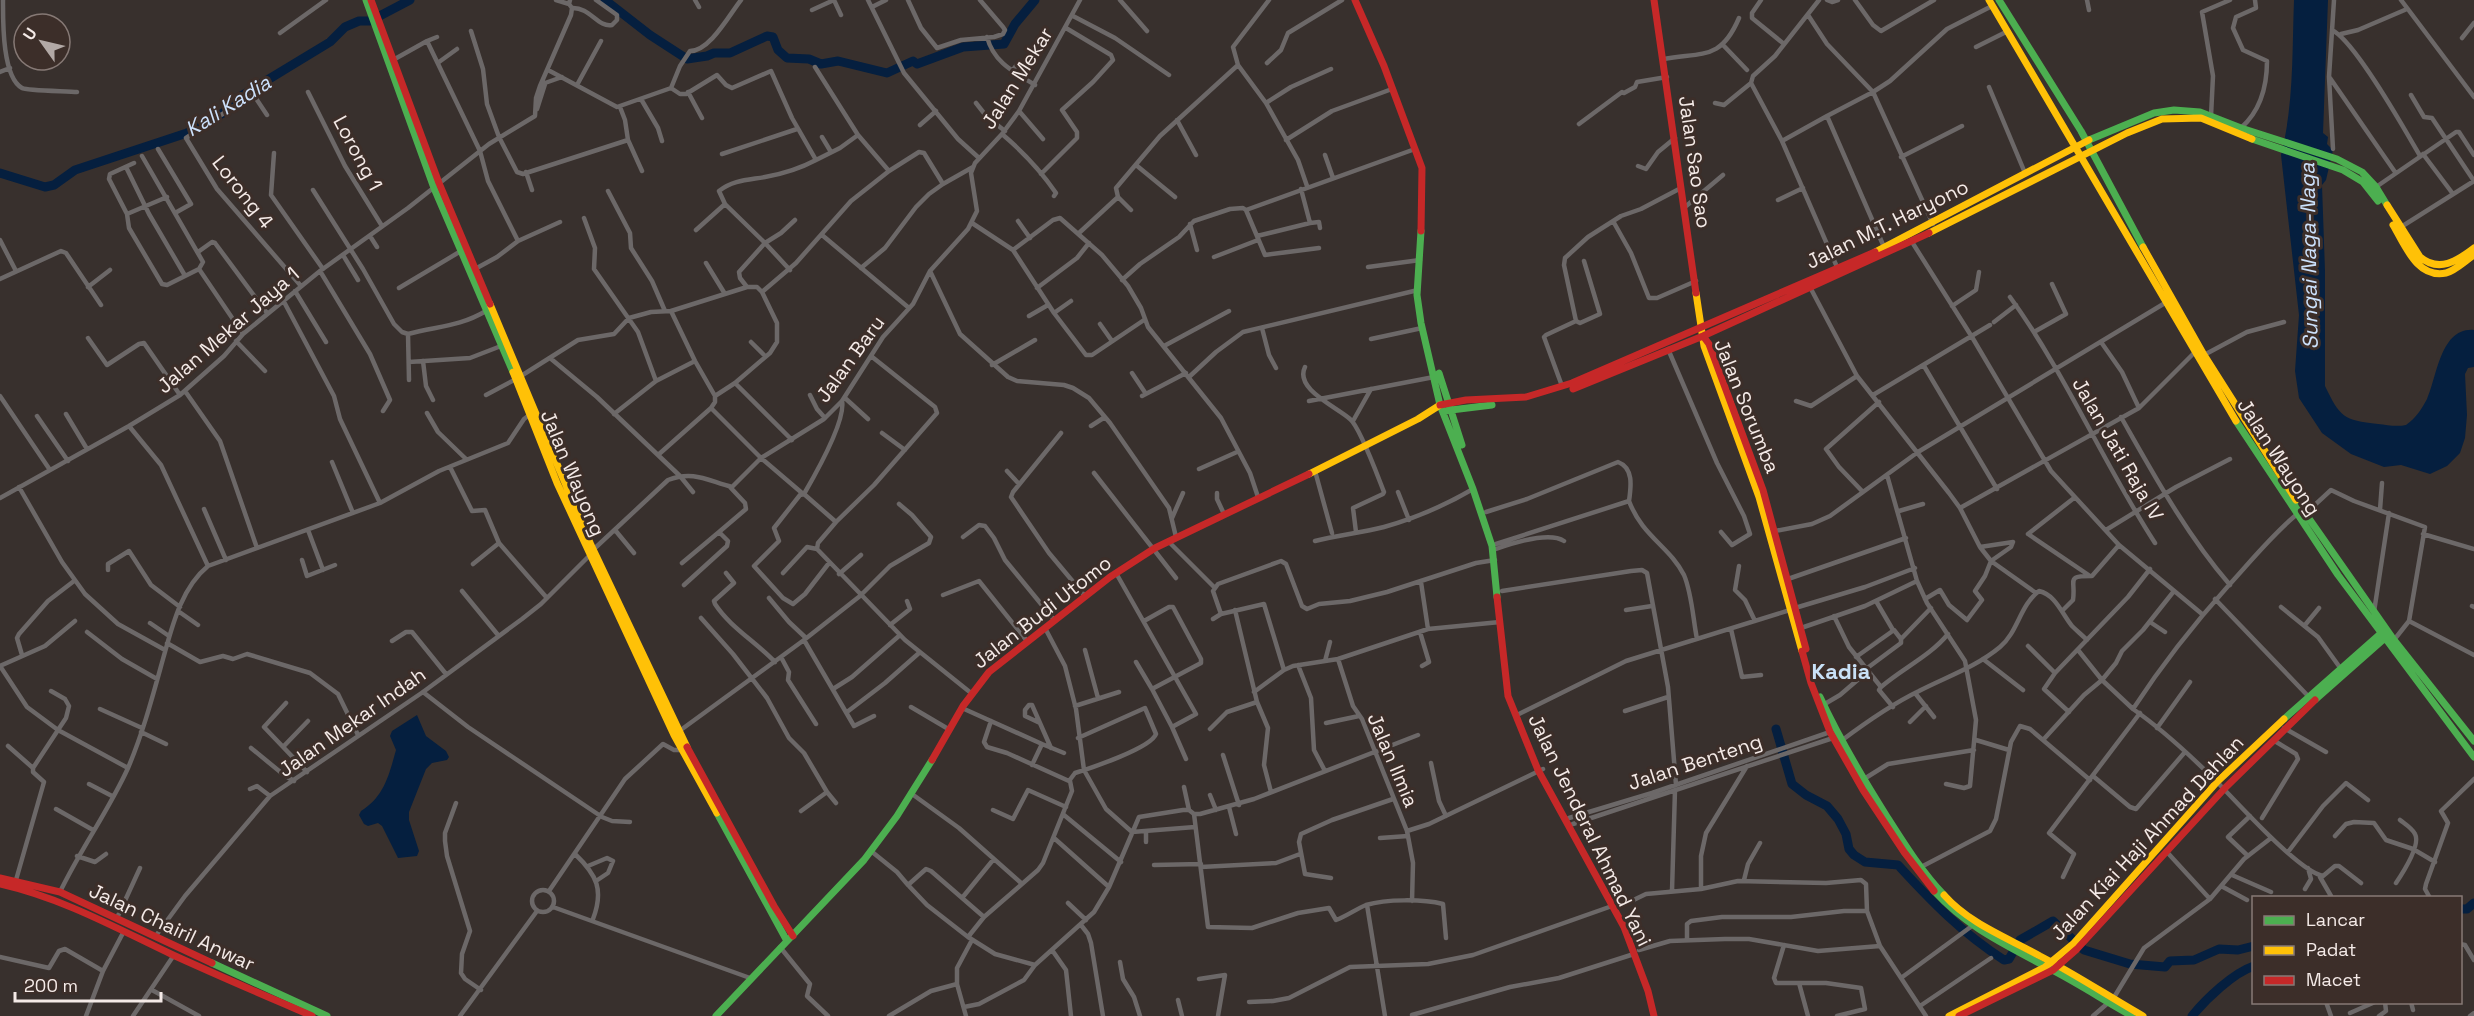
<svg xmlns="http://www.w3.org/2000/svg" width="2474" height="1016" font-family="'Space Grotesk',sans-serif">
<style>
.water{fill:#051f3f}
.lines{fill:none;stroke-linecap:round;stroke-linejoin:round}
.river{stroke:#051f3f;stroke-width:9}
.street{stroke:#6c6868;stroke-width:4.5}
.fast{stroke:#4caf50;stroke-width:7}
.slow{stroke:#ffc107;stroke-width:7}
.jam{stroke:#c62828;stroke-width:7}
.labels{text-anchor:middle;stroke-width:6;stroke-linejoin:round;paint-order:stroke}
.street-label{font-size:20px;fill:#f4eae7;stroke:#3c2e29}
.water-label{font-size:21px;font-style:italic;fill:#cce1fc;stroke:#3c2e29}
.quarter-label{font-size:22px;font-weight:bold;fill:#c9e1f7;stroke:#3c2e29}
</style>
<rect width="100%" height="100%" fill="#38302d"/>
<path class="water" d="M2294 0H2328L2323 133 2328 137 2327 144 2333 150 2326 180 2322 185 2325 271V386C2340 417 2343 420 2378 424 2387 425 2397 427 2406 425 2416 418 2421 410 2427 399 2437 378 2440 327 2474 330V367L2468 368 2465 374 2467 415 2465 438 2460 453 2447 466 2430 474 2401 465 2384 467 2351 454 2322 433 2299 398 2295 371 2299 315 2281 155C2294 104 2292 52 2294 0Z
M417 715 426 736 446 751 449 757 447 760 432 763 426 769 409 812V820L419 851 417 856 398 858 382 826 378 823 368 826 364 824 359 815 361 811C384 797 389 775 396 750L390 736 392 731Z"/>
<g class="lines">
<path class="river" d="M605 0 650 35 687 59 707 56 714 53H730L767 36 773 37 778 50 787 58 809 59 821 64 838 61 887 73 913 61 917 64 963 47 1004 44 1015 24 1035 0
M0 173 45 187 54 185 75 170 187 133 223 113 241 96 330 42 345 27 359 21H370L410 0
M1776 729 1792 784 1806 795 1827 806 1838 819 1846 834 1849 849 1854 855 1865 862 1898 865C1932 902 1962 933 2004 960L2009 959 2020 940 2053 921 2084 950 2130 964 2165 967 2170 961 2194 960 2219 949 2238 950 2254 946
M2460 909H2467L2474 903
M2192 1016C2206 999 2233 973 2254 966"/>
<path class="street" d="M3 0C3 20 2 77 22 88 27 91 68 91 77 92
M556 0 569 4
M695 0 699 7
M834 0 841 15
M868 0 904 73 958 139 979 158
M908 0 921 28 937 48 961 40 994 37 1003 34 1005 30 1003 27 980 0
M1120 0 1147 31
M1761 0 1752 13V18L1784 44
M1819 0 1775 56 1753 76 1751 83 1782 141 1837 267
M1827 0 1832 2 1838 0
M1855 0 1873 25 1881 31 1934 0
M2087 0 2089 10
M2401 0 2474 97
M872 7 886 0
M572 8C590 7 598 28 612 25L617 20V15L596 0
M812 10 834 0
M1808 15 1827 44 1873 92 1933 224
M1073 16 1115 38 1169 75
M2332 30C2355 41 2405 130 2420 156
M471 31 483 69 487 104 499 137 517 172 523 174 628 140
M280 33 326 0
M2341 34 2358 30 2407 9
M987 37C994 63 1014 72 1035 85
M2462 38 2474 23
M427 41 437 37
M1724 46 1747 70
M1976 47 2008 31
M1664 59C1704 52 1721 60 1739 18
M393 60 427 41 480 151 488 181 518 241 497 257 475 269
M439 62 457 49
M1267 63 1281 50 1288 33 1342 0
M1238 65 1266 103 1298 160 1307 186
M815 67 858 135
M548 70 617 107 671 88 680 66 690 51C710 51 729 15 741 0
M1012 71 1018 63
M0 72 10 68
M2330 78 2395 172
M545 83 562 77
M577 85 601 41
M1989 87 2025 173
M671 88 680 94H686L717 75 726 85 732 88 771 71 792 118 816 160 840 148 858 135 889 171 919 152 924 153 943 184
M308 92 345 166 382 226
M688 92 702 118
M2411 95 2424 117 2432 118 2474 181
M641 99 658 128 662 141
M976 103 987 117 1005 131
M1266 103 1291 87 1331 69
M1715 103 1724 105 1751 83
M620 107 625 120 628 140 642 171
M537 109 545 84
M1019 111 1043 139
M267 115 253 94 186 138 217 189 301 286
M2211 116 2213 76 2202 12 2230 0
M1177 120 1196 155
M1579 124 1622 92 1624 93 1635 87 1637 82 1667 77
M920 125 936 111
M2241 128C2260 111 2267 87 2267 61L2243 50 2233 28 2236 17 2256 8 2255 0
M1002 134C1022 151 1041 171 1056 193L1054 196
M822 137 831 152
M1286 140 1332 111 1392 89
M1782 141 1827 116
M158 149 191 204 175 213
M2333 149 2329 77 2334 0
M274 153 271 195 323 269
M722 154 797 129
M2423 154 2453 194
M1325 155 1333 178
M1901 157 1962 126
M134 163 110 174 109 179 127 214 129 228 162 284 167 285 199 269 203 262 142 156
M1136 165 1175 197
M1638 166 1646 169 1658 152 1675 138
M126 167 149 214 184 274
M526 172 532 190
M1041 174 1077 138V132L1062 110 1093 82 1113 60 1111 55 1066 28
M2376 187 2456 132H2459L2474 155
M1301 189 1310 223 1319 222 1320 228
M313 190 363 269 394 324 402 332 408 334
M608 191 630 233 631 248 652 281 665 311
M1118 197 1131 210
M1778 200 1803 188
M1685 207 1723 175
M1246 210 1265 255 1319 248
M127 214 167 197
M584 218 595 248 594 269 638 332 656 381 614 414
M1018 221 1030 238
M1613 221 1631 253 1649 298H1657L1696 281
M972 223 1013 250 1054 313 1086 355H1092L1144 320
M1190 224 1197 250
M2401 227 2474 181
M696 230 725 204
M1079 233 1118 197 1116 188 1160 136 1238 65 1233 47 1269 0
M822 235 909 308
M370 236 377 247
M1257 236 1310 223
M0 240 16 271
M518 241 560 222
M1912 242 1972 337 2051 471 2119 545 2202 614
M1884 247 1827 116 1873 92 1890 81 1947 29 1992 6
M1013 250 1053 220 1060 218 1102 255 1128 286 1141 308 1148 327 1221 418 1250 473 1258 497
M198 252 212 242 215 243 267 313
M343 255 358 280
M1214 257 1258 240
M1584 261 1600 314 1580 323 1576 321 1564 265 1565 258 1588 237 1621 216 1641 209 1681 188
M706 263 725 294
M1368 267 1420 260
M861 268 885 248 916 207 929 194 943 184 973 167
M199 269 243 334
M790 270 765 243 781 233 795 220
M320 271 370 354 390 400 383 411
M930 271 960 334 1008 377 1017 381 1064 385 1073 388 1089 398 1110 423 1169 508 1176 537
M0 279 61 251 66 253 101 305
M1122 280 1140 264 1179 237 1194 221 1230 209 1243 208 1246 210 1415 149
M88 287 110 270
M747 287 740 278 739 272 765 243 725 204 719 191C733 180 748 180 765 177 782 174 801 168 816 160
M399 288 461 251
M1037 288 1077 258 1089 243
M1811 289 1857 376 1949 493 1960 508 1980 547 1991 561 2036 593
M295 291 326 342
M762 292 757 287H747L671 311 695 361 715 396V402L711 408 761 458 802 493
M2010 297C2066 374 2103 463 2155 543
M283 300 334 396 340 419 380 503
M1952 306 1976 290 1979 272
M1054 313 1071 301
M1029 316 1048 305
M1994 322 2016 305
M1100 324 1112 341
M1262 328 1269 355 1276 368
M2034 332 2066 314 2052 284
M88 338 107 365 139 344 144 343 180 395
M1371 339 1422 328
M236 341 265 371
M751 342 765 356
M2101 342 2122 372 2139 408
M1164 346 1229 311
M1668 349 1717 463 1744 516 1750 534 1732 545 1721 532
M2204 355 2247 332 2284 322
M550 358 597 397 680 476 693 492
M423 361 426 386 433 400
M409 362 470 358 501 346
M992 365 1035 340
M1924 366 1997 489
M1305 367C1294 389 1337 407 1350 419 1360 427 1378 477 1384 492L1383 494 1353 508 1356 532
M1132 373 1146 394
M521 376 578 340 614 334 629 318 651 312 671 311
M1189 377 1216 352 1243 332 1418 290
M409 380 408 334C437 326 459 327 486 311
M656 381 695 361
M735 383 792 440
M1562 386 1544 337 1546 335 1576 321
M185 391 220 441 257 548
M486 395 516 379
M810 395 817 409 825 418
M1873 395 1990 325
M0 396 50 470
M715 396 735 383 770 353 777 342V323L762 292 796 263 851 201 889 171
M1142 396 1186 373
M845 398 868 419
M1309 401 1434 377
M1796 401 1811 406 1857 376
M427 413 438 432 466 459
M66 414 87 449
M37 416 68 461
M2121 417C2154 475 2186 534 2230 585
M1353 421 1371 389
M129 426 161 465 208 566
M1091 426 1105 417
M882 433 905 450
M1061 433 1013 492 1011 497 1049 553 1085 596
M658 455 711 408
M332 462 353 513
M450 467 472 511 485 510 499 543
M1199 469 1237 452
M1007 471 1019 484
M1315 471 1332 533
M1094 473 1176 578
M1887 475 1917 581 1927 603 1965 661 1976 720 1970 786 1964 788 1946 784
M19 487 62 562 85 594 118 624 165 650
M1862 491 1839 467 1826 449 1879 402
M1398 492 1409 520
M1217 493V499L1224 514
M804 494 836 522 818 543 817 549 905 640 971 693
M0 498 129 426 180 395 224 356 243 334 320 271 408 208 489 144 535 116 536 98 540 86 571 15 572 8 569 4 570 0
M2074 498 2028 534 2090 576
M1960 508 2139 408 2194 353
M204 509 226 560
M2380 510 2382 483
M1899 511 1923 504
M1486 512 1527 499 1618 462C1634 468 1631 487 1629 501
M2305 514 2331 490 2354 501 2425 527 2409 621 2394 640
M2296 515C2271 536 2251 561 2229 585 2193 625 2163 663 2133 709 2163 730 2191 756 2217 782 2236 801 2299 872 2323 876L2335 866H2339L2361 883
M1172 518 1183 493
M836 522 874 485 937 413 935 407 871 356
M308 530 323 570
M615 530 634 553
M2106 530 2176 487 2230 459
M1775 531 1812 524 1830 516 1918 452 2165 303
M2423 534 2474 549
M963 537 979 525 985 526 994 538 1005 560 1055 621
M1168 541 1214 587
M1315 541C1338 535 1361 533 1384 527 1416 518 1444 506 1473 489
M1496 544 1629 501C1642 536 1670 547 1684 575 1692 594 1693 619 1697 639
M1980 547 2013 542
M594 549 668 480C694 470 708 481 732 487L761 458 824 419 842 401 883 337 913 304 930 271 968 229 977 211 971 173 975 163 1002 134 1019 111 1080 0
M1496 549C1513 543 1549 531 1564 541
M302 560 307 576 335 565
M1495 560 1476 563 1387 592 1350 601 1319 604 1307 609 1302 606 1286 564 1281 561 1218 584 1213 591 1221 614 1264 604 1284 670 1293 666 1338 659 1428 629 1500 622
M682 563 719 532
M829 563 805 594 793 604 783 598 754 566 779 541 774 528 800 495 804 494C815 475 846 421 842 401
M473 564 499 543 547 598
M1739 566 1735 590 1745 600 1755 621
M108 570V564L129 551 151 585 180 607
M726 573 734 583 714 601 715 604C730 627 756 642 775 662
M783 573 807 547 817 549
M1116 573 1196 714 1172 727 1152 689
M839 574 861 555
M1788 579 1906 538
M1421 582 1428 629
M684 585 727 546 728 541 719 532 746 509 745 503 730 487
M462 591 498 635
M1502 591 1631 571 1642 570 1647 573 1668 687 1676 785
M943 595 979 581 1027 641
M769 598 789 622 806 638
M1925 599 1940 590 1949 605 1967 620 1982 600 1975 591 1985 576 1991 561 2011 547 2013 542
M2215 599 2309 697
M1876 601 1893 630
M2472 606 2474 607
M2281 607 2318 637 2341 669
M1795 608 1865 587 1915 568
M1235 610 1257 702 1268 728 1264 765 1271 792
M1626 610 1652 606
M2063 610 2073 600C2076 579 2065 576 2092 576L2119 545
M178 611 198 625
M2374 612 2389 513
M1834 616 1849 647 1881 687 1879 690 1893 707
M701 618 733 654 767 698 789 738 804 753 827 792 836 803
M1213 619 1221 614
M2409 621 2474 655
M2150 622 2165 632
M150 623 169 636
M890 625 910 609 907 601
M2305 625 2319 608
M1045 628 1065 666 1076 709 1084 770 1106 809 1132 832 1195 827
M1801 628 1865 606 1917 581
M1731 629 1742 677 1761 675
M87 632 122 659 157 679
M1420 632 1429 662 1422 666
M804 640 854 726 874 716
M392 641 406 632H412L446 674
M167 643 200 662 223 656 233 659 247 654 310 673 338 694 358 735
M2028 646 2055 673 2128 597 2150 569
M1085 650 1098 698
M2078 650 2102 680 2133 709
M22 655 17 638 19 634 48 601 74 581
M781 657 789 672 788 680 816 724
M1856 657 1894 630 1901 639
M1338 659 1353 706 1362 719 1407 831 1429 824 1543 769
M1983 659 2023 690
M1325 661 1330 642
M1136 662 1152 689 1201 663V659L1173 607H1169L1144 621
M1298 665 1311 698 1314 750 1325 771
M1866 669 1901 643V639L1931 608
M2055 673 2044 689 2069 712
M1881 687C1903 668 1930 656 1948 634
M833 689 852 677 900 635
M51 691 65 699 69 706 66 718 58 730 128 768
M423 692 468 727 602 817 612 821 630 822
M1254 692 1284 670
M1915 693 1934 717
M286 703 264 727 307 772
M1823 705 1840 695 1868 671
M1075 706 1119 692
M911 707 950 730
M962 708 1042 744
M100 709 142 728
M1625 711 1668 697
M847 712 885 683 919 653
M1519 714 1626 661 1790 610
M991 721 984 742 987 747 1007 753 1069 781 1075 773C1091 768 1151 748 1156 734L1145 708 1078 738
M1910 722 1926 706
M1040 723 1025 716V710L1029 705H1032L1051 748
M1326 723 1359 716
M1172 727 1186 759
M2157 728 2190 682
M2284 728 2326 752
M1210 729 1227 712 1257 702
M141 732 166 744
M678 732 804 640 860 596 890 566 929 543 931 537 912 515 899 504
M1976 740 2009 750
M2043 740 2084 695 2102 680 2116 663 2122 651 2143 630 2174 591
M1841 741C1865 723 1892 704 1919 691 1946 677 1976 667 2000 647 2018 632 2020 605 2039 591 2056 595 2062 614 2072 626 2077 631 2082 635 2087 640
M8 746 33 768
M283 747 308 721
M251 748 284 775 294 781
M1223 755 1239 805
M1431 763 1439 801 1446 816
M1032 765 1042 744 1064 753
M2093 776 2130 807 2136 809 2185 752
M1864 779 1888 764 1974 750
M89 784 112 796
M1184 787 1189 810
M250 789 257 786 270 796
M912 794 959 828 1021 883
M1210 795 1216 810
M456 803 445 833V841L447 856 470 931 462 954 461 973 465 979 481 990
M1229 807 1236 834
M56 809 93 830
M993 810 1013 819 1028 790 1066 807
M801 811 827 792
M1194 814 1208 927 1252 928 1298 913 1329 908 1336 920C1347 916 1356 909 1366 905 1386 899 1423 899 1443 904L1446 938
M1064 815 1121 862
M1569 818 1652 793 1830 732
M2262 818 2298 759 2296 754 2273 740
M1573 824 1833 738
M1407 831 1413 863 1412 901
M1146 832V842
M2335 836 2346 824 2354 822 2374 823 2386 840 2413 849 2435 862
M1054 838 1109 887
M1380 838 1408 836
M871 851 897 872 908 885 926 869 931 871 984 917 968 937 995 954 1035 965 1094 912 1109 887 1139 817 1183 810H1189L1194 814H1200L1254 799 1418 735
M2166 851 2210 899
M2288 852 2323 806 2346 783 2368 800
M575 854C597 875 604 890 593 919
M77 856 95 862 106 854
M2248 856 2228 837 2250 816
M1154 865 1201 864
M588 866 607 858 613 861 608 873 596 881
M1201 867 1276 863 1300 854
M1921 867 1990 831 1996 819 2011 742 2020 726 2030 729 2090 780
M2232 875 2271 892
M2063 877 2074 854 2049 833 2140 713
M2320 877 2331 896
M1331 878 1305 874 1299 842 1301 834 1332 820 1393 799
M16 880 44 782 33 772V768L58 730 27 707 0 666 45 646 75 621
M1744 880 1748 864 1760 843
M2396 883C2402 874 2421 845 2415 834 2412 828 2405 824 2400 820
M908 885 927 905 968 937
M2223 887 2247 900
M1701 889V856L1706 833 1747 766
M2305 889 2311 879 2308 868
M532 901a11 11 0 1 1 22 0a11 11 0 1 1-22 0Z
M549 891 625 779 663 744 674 750H682
M1672 891 1675 790
M60 892C80 850 109 810 128 768 143 733 153 695 163 659 172 627 181 588 208 566L380 503 439 471 508 443 524 419 532 413
M962 898 993 860
M2430 898 2425 889 2426 884 2448 823 2441 811 2474 779
M1068 903 1086 920
M1367 905 1385 1016
M553 907 750 978
M1619 907 1646 894 1701 889 1738 881 1826 883 1861 880 1866 884 1867 911
M984 917 1038 870 1043 863 1072 791 1070 781
M117 918 140 868
M1081 925 1088 934 1091 943 1103 1016
M155 937 185 896 270 796 423 692 522 619 541 604 590 555
M1687 940V924L1691 921 1722 917H1791L1844 911H1867L1880 946 1926 1016
M2460 944 2465 945 2474 960
M1784 945 1774 978 1776 983H1826L1861 988 1865 1009 1837 1016
M780 947 810 984 807 996 828 1016
M1052 950 1066 970 1071 1016
M1639 950 1670 941 1725 939H1749L1818 951 1880 946
M0 957 49 968 59 951 65 949 103 971 124 931
M1120 962 1123 979 1134 997 1140 1016
M1901 978 1972 926
M1199 979 1225 975 1218 1016
M1799 983 1808 1016
M957 984 966 1016
M152 990 199 1016
M2113 999 2144 948 2210 899 2244 859 2271 838
M1178 1000 1182 1016
M1249 1002 1273 1001 1289 998 1350 967 1428 964 1473 955 1612 906
M2326 1002 2331 1016
M2411 1002 2413 1010
M1920 1006 1991 958
M964 1007 979 1004 1024 980 1035 965
M2350 1013 2375 1002
M1412 1015 1510 987 1559 978 1634 954
M86 1016 103 971
M133 1016 174 955
M460 1016 537 911
M889 1016 931 991 957 984V968L972 940
M2093 1016 2108 1003
M2379 1016 2386 1011 2385 1002
M2470 1016 2474 1013"/>
<path class="fast" d="M366 0 434 188 513 372
M1999 0 2081 131 2143 247
M2252 139 2343 170 2363 182 2378 201
M2089 140 2154 113 2174 110 2200 112 2241 128 2337 159 2362 172 2376 187 2387 205
M1421 231 1417 295 1421 323 1440 405 1473 489 1492 546 1497 597
M1439 373 1462 445
M1443 411 1492 405
M2236 421 2338 575 2474 757
M2296 500 2394 640 2474 741
M1820 697C1839 738 1862 777 1886 815 1904 843 1921 871 1944 895
M2315 700 2384 639
M2284 719 2380 634
M717 813 787 941
M1934 891C1970 930 2007 945 2052 970 2079 984 2105 1001 2132 1016
M212 963 327 1016
M716 1016 864 860 897 816 932 760"/>
<path class="slow" d="M1989 0 2236 421
M2387 205 2420 257C2439 273 2457 261 2474 248
M2393 225C2405 245 2417 279 2446 273 2455 271 2466 260 2474 255
M1929 233 2127 133 2162 119 2201 118 2252 139
M2143 247 2204 355 2296 500
M1875 252 2089 140
M1696 293 1704 346 1759 497 1802 651
M490 304 591 545 687 747
M513 372 557 483 674 735 717 813
M1309 474 1418 419 1440 405
M1944 895C1970 924 2006 937 2040 956 2075 974 2108 996 2143 1016
M1949 1016 2045 967 2073 944 2217 782 2284 719"/>
<path class="jam" d="M371 0 439 183 490 304
M1355 0 1384 66 1422 168 1421 231
M1654 0 1696 293
M1703 336 1709 344 1763 490 1806 649
M1573 389 1703 336 1929 233
M1440 405 1466 400 1526 397 1572 383 1875 252
M1497 597 1508 696 1538 770 1624 927 1648 991 1654 1016
M1802 651 1811 683 1830 732 1863 790 1904 852 1934 891
M687 747 774 906 793 936
M932 760 963 706 989 672 1110 577 1155 548 1309 474
M0 878 60 892 212 963
M0 884C62 898 116 928 173 955 219 976 266 996 312 1016
M1959 1016 2053 970 2077 949 2225 788 2315 700"/>
</g>
<g class="labels">
<g class="street-label">
<text transform="translate(1017 78) rotate(-58)" y="7">Jalan Mekar</text>
<text transform="translate(358 153) rotate(62)" y="7">Lorong 1</text>
<text transform="translate(1695 162) rotate(82)" y="7">Jalan Sao Sao</text>
<text transform="translate(243 192) rotate(52)" y="7">Lorong 4</text>
<text transform="translate(1887 224) rotate(-26)" y="7">Jalan M.T. Haryono</text>
<text transform="translate(228 330) rotate(-41)" y="7">Jalan Mekar Jaya 1</text>
<text transform="translate(850 359) rotate(-54)" y="7">Jalan Baru</text>
<text transform="translate(1747 406) rotate(68)" y="7">Jalan Sorumba</text>
<text transform="translate(2118 449) rotate(60)" y="7">Jalan Jati Raja IV</text>
<text transform="translate(2279 457) rotate(57)" y="7">Jalan Wayong</text>
<text transform="translate(573 473) rotate(67)" y="7">Jalan Wayong</text>
<text transform="translate(1042 612) rotate(-38)" y="7">Jalan Budi Utomo</text>
<text transform="translate(352 722) rotate(-35)" y="7">Jalan Mekar Indah</text>
<text transform="translate(1393 760) rotate(67)" y="7">Jalan Ilmia</text>
<text transform="translate(1695 762) rotate(-18)" y="7">Jalan Benteng</text>
<text transform="translate(1590 830) rotate(64)" y="7">Jalan Jenderal Ahmad Yani</text>
<text transform="translate(2147 838) rotate(-47)" y="7">Jalan Kiai Haji Ahmad Dahlan</text>
<text transform="translate(172 927) rotate(25)" y="7">Jalan Chairil Anwar</text>
</g>
<g class="water-label">
<text transform="translate(228 106) rotate(-32)" y="7">Kali Kadia</text>
<text transform="translate(2309 256) rotate(-91)" y="7">Sungai Naga-Naga</text>
</g>
<g class="quarter-label">
<text x="1841" y="679">Kadia</text>
</g>
</g>
<rect x="2252" y="896" width="210" height="108" fill="#3c2e29" stroke="#867975" stroke-width="1.5"/>
<rect x="2264" y="916" width="30" height="9" fill="#4caf50" stroke="#867975" stroke-width="1.5"/>
<text x="2306" y="926" font-size="18" fill="#f4eae7">Lancar</text>
<rect x="2264" y="946" width="30" height="9" fill="#ffc107" stroke="#867975" stroke-width="1.5"/>
<text x="2306" y="956" font-size="18" fill="#f4eae7">Padat</text>
<rect x="2264" y="976" width="30" height="9" fill="#c62828" stroke="#867975" stroke-width="1.5"/>
<text x="2306" y="986" font-size="18" fill="#f4eae7">Macet</text>
<g transform="translate(42 42) rotate(304)"><circle r="28" fill="#3c2e29" stroke="#867975" stroke-width="1.5"/>
<path d="M0-4.5L10 22L0 15L-10 22Z" fill="#b2a9a6"/>
<text y="-9" font-size="16" font-weight="bold" text-anchor="middle" fill="#f4eae7">U</text>
</g>
<path d="M15 992v9h146v-9" fill="none" stroke="#f4eae7" stroke-width="3"/>
<text x="24" y="992" font-size="18" fill="#f4eae7" stroke="#3c2e29" stroke-width="4.5" paint-order="stroke">200 m</text>
</svg>
